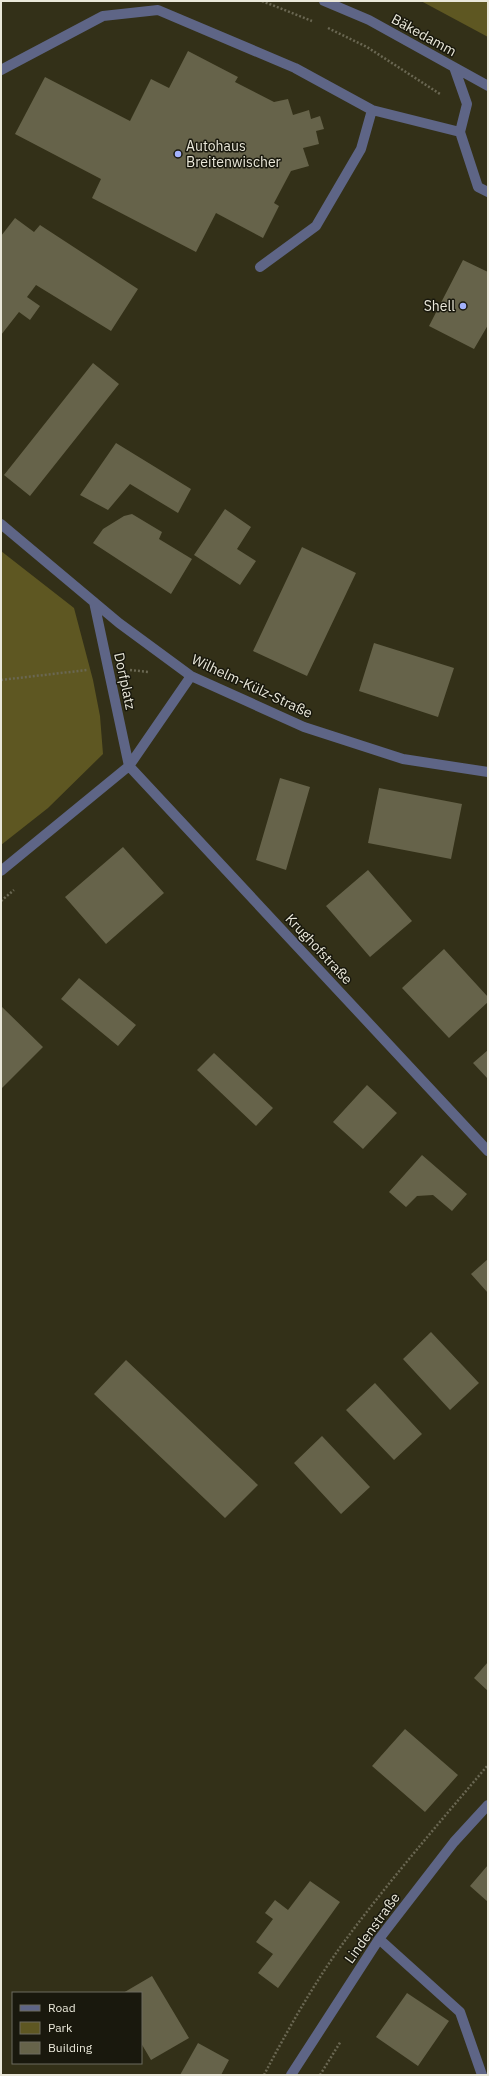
<svg xmlns="http://www.w3.org/2000/svg" width="489" height="2076" font-family="'IBM Plex Sans',sans-serif">
<style>
.green{fill:#5e5722}
.building{fill:#66634a}
.lines{fill:none;stroke-linecap:round;stroke-linejoin:round}
.path{stroke:#6a6752;stroke-width:2.5;stroke-dasharray:2 2;stroke-linecap:butt}
.minor{stroke:#5e6586;stroke-width:10}
.poi-dot{fill:#a3b2fc;stroke:#19180d;stroke-width:1.5}
.labels{text-anchor:middle;stroke-width:3;stroke-linejoin:round;paint-order:stroke}
.street-label{font-size:14px;fill:#eae8da;stroke:#19180d}
.poi-label{font-size:14px;fill:#eae8da;stroke:#19180d;text-anchor:start}
</style>
<rect width="100%" height="100%" fill="#333018"/>
<path class="green" d="M421 1H488V37Z
M1 551 74 608 93 680 100 716 103 754 48 808 1 845Z"/>
<path class="building" d="M188 51 238 77 235 82 274 102 288 99 293 115 309 110 311 119 320 116 324 129 316 131 319 144 303 148 309 166 291 171 274 203 279 206 263 238 216 213 196 252 92 198 101 179 15 134 45 77 130 121 151 79 169 88Z
M15 218 34 232 40 225 138 289 111 331 36 285 27 297 40 306 30 320 19 312 1 335V236Z
M463 260 488 272V325L474 349 429 326Z
M93 363 119 384 30 496 4 475Z
M116 443 191 489 178 513 130 484 108 510 80 495Z
M225 509 251 527 237 549 256 561 240 585 194 555Z
M132 514 162 532 159 539 192 559 171 594 93 543 103 529 124 516Z
M302 547 356 573 307 676 253 651Z
M374 643 454 668 438 717 359 691Z
M280 778 310 787 286 870 256 860Z
M379 788 462 804 451 859 368 843Z
M123 847 164 893 106 944 65 897Z
M368 870 412 921 370 957 326 906Z
M444 949 488 997V1002L449 1038 402 988Z
M79 978 136 1025 118 1046 61 999Z
M1 1006 43 1047 1 1089Z
M488 1050V1079L473 1063Z
M214 1053 273 1108 256 1126 197 1070Z
M367 1085 397 1113 363 1149 333 1122Z
M422 1155 467 1194 452 1211 433 1195 417 1196 406 1207 389 1192Z
M488 1259V1293L471 1274Z
M431 1332 479 1383 450 1410 403 1359Z
M126 1360 258 1485 225 1518 94 1394Z
M375 1383 422 1434 394 1460 346 1410Z
M322 1436 370 1487 341 1514 294 1463Z
M488 1662V1691L474 1678Z
M405 1729 458 1775 425 1812 372 1766Z
M488 1865V1902L470 1886Z
M310 1881 340 1902 278 1988 258 1973 273 1954 256 1942 273 1919 265 1913 275 1900 288 1910Z
M152 1976 189 2038 151 2060 141 2043V1993H123Z
M407 1993 449 2021 418 2066 376 2037Z
M198 2043 229 2060 221 2075H180Z"/>
<g class="lines">
<path class="path" d="M262 1 312 21
M328 28 367 47 440 94
M130 670 149 672
M1 680 87 670
M1 901 14 890
M264 2075C287 2031 314 1983 344 1942 389 1881 439 1823 488 1765
M320 2075 341 2041"/>
<path class="minor" d="M324 1 369 20 488 86
M454 67 467 104 460 132 478 187 488 192
M1 70 103 16 158 10 295 68 372 110 361 149 316 226 260 267
M372 110 460 132
M1 524 119 623 191 676 304 727 403 759 488 772
M94 602 129 766
M129 766 488 1151
M1 871 129 766 191 676
M379 1939 460 2012 482 2075
M291 2075 379 1939 454 1842 488 1805"/>
</g>
<g class="poi-dot">
<circle cx="178" cy="154" r="4"/>
<circle cx="463" cy="306" r="4"/>
</g>
<g class="labels">
<g class="street-label">
<text transform="translate(424 35) rotate(29)" y="5">Bäkedamm</text>
<text transform="translate(125 681) rotate(78)" y="5">Dorfplatz</text>
<text transform="translate(252 686) rotate(25)" y="5">Wilhelm-Külz-Straße</text>
<text transform="translate(319 949) rotate(47)" y="5">Krughofstraße</text>
<text transform="translate(372 1928) rotate(-54)" y="5">Lindenstraße</text>
</g>
<g class="poi-label">
<text x="186" y="151">Autohaus<tspan x="186" dy="16">Breitenwischer</tspan></text>
<text x="455" y="311" text-anchor="end">Shell</text>
</g>
</g>
<rect width="489" height="2076" fill="none" stroke="#eae8da" stroke-width="4"/>
<rect x="12" y="1992" width="130" height="72" fill="#19180d" stroke="#6d6b5f"/>
<rect x="20" y="2005" width="20" height="6" fill="#5e6586" stroke="#6d6b5f"/>
<text x="48" y="2012" font-size="12" fill="#eae8da">Road</text>
<rect x="20" y="2022" width="20" height="12" fill="#5e5722" stroke="#6d6b5f"/>
<text x="48" y="2032" font-size="12" fill="#eae8da">Park</text>
<rect x="20" y="2042" width="20" height="12" fill="#66634a" stroke="#6d6b5f"/>
<text x="48" y="2052" font-size="12" fill="#eae8da">Building</text>
</svg>
